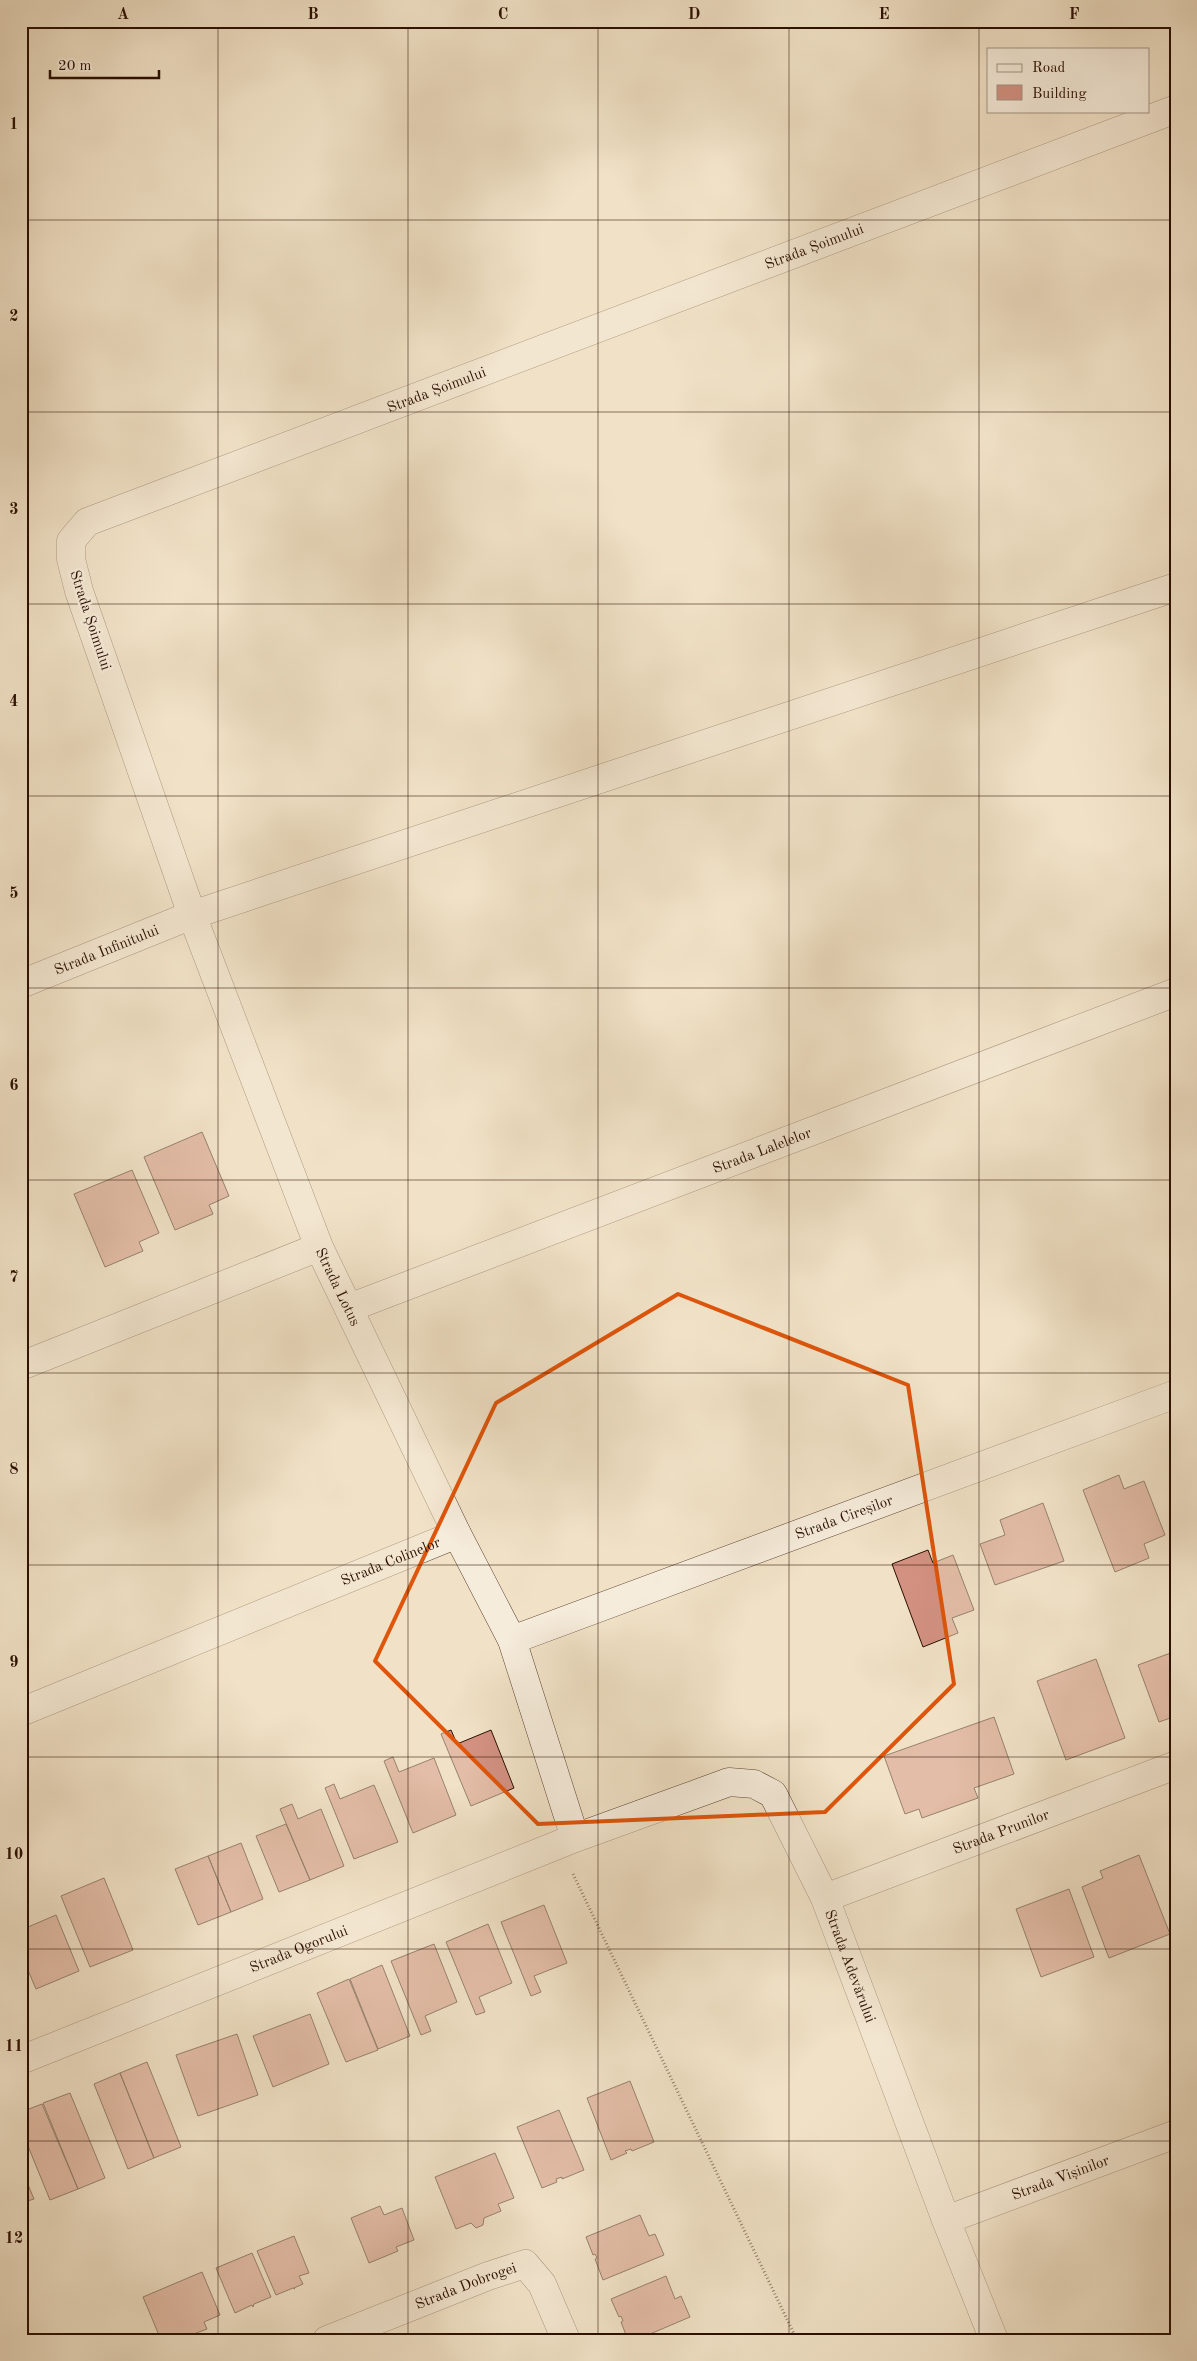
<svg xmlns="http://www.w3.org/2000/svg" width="1197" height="2361" font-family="'Old Standard TT',serif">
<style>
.building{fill:#d39182;stroke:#2a0e00}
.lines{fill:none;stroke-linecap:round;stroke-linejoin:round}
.minor-casing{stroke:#5c4332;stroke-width:29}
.path{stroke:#2a0e00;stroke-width:3;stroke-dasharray:1 2.5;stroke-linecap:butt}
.minor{stroke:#f6ecdb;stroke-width:28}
.marked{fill:none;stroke:#de550b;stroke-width:4;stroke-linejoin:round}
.grid{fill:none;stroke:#2a0e00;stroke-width:1;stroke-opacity:0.55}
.labels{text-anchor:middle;stroke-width:5;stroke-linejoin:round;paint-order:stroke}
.street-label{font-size:15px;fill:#2a0e00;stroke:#f6ecdb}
.neatline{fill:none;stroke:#2a0e00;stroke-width:2}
.grid-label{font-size:16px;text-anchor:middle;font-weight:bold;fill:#2a0e00}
</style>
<rect width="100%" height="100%" fill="#f1e2c7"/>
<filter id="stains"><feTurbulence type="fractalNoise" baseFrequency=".004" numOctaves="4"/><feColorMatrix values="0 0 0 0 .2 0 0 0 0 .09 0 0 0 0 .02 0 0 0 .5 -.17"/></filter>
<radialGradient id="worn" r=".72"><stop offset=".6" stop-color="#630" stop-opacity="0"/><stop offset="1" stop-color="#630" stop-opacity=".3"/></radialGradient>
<path class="building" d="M202 1132 229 1196 209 1205 213 1214 175 1230 144 1157Z
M132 1170 159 1233 139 1242 143 1251 105 1267 74 1194Z
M1119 1475 1124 1489 1144 1481 1165 1535 1144 1544 1149 1558 1115 1572 1083 1490Z
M1043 1503 1064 1561 995 1585 980 1544 1005 1535 1000 1520Z
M928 1550 933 1563 953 1555 974 1610 952 1618 958 1633 923 1647 892 1564Z
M1176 1651V1716L1159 1722 1138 1665Z
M1096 1659 1125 1738 1066 1760 1037 1681Z
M994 1717 1014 1774 974 1788 978 1798 922 1818 919 1809 905 1814 884 1756Z
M451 1730 457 1744 491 1730 514 1788 471 1806 441 1734Z
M393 1757 399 1772 434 1758 456 1815 413 1833 384 1761Z
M334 1784 340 1799 374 1785 398 1842 354 1859 325 1788Z
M292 1804 298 1819 321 1809 344 1866 310 1880 280 1809Z
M286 1824 310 1880 279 1892 256 1836Z
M241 1843 263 1899 231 1912 208 1856Z
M1139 1855 1170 1934 1109 1958 1082 1887 1103 1878 1100 1871Z
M208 1856 231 1912 198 1925 175 1869Z
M104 1878 133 1950 90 1967 61 1896Z
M1069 1889 1094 1957 1041 1977 1016 1909Z
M544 1905 567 1963 534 1976 541 1992 531 1996 501 1922Z
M56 1915 79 1971 36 1989 21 1954V1930Z
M488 1924 512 1983 479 1997 485 2012 476 2015 446 1942Z
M434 1944 457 2002 425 2016 431 2031 421 2035 391 1961Z
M382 1965 410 2036 378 2049 350 1979Z
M349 1979 378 2050 346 2062 317 1993Z
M310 2014 329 2064 273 2087 253 2036Z
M237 2034 258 2095 198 2116 176 2055Z
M147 2062 181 2147 154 2158 120 2073Z
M120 2073 154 2158 128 2169 94 2084Z
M630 2081 654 2142 632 2151 631 2149 625 2151 627 2153 611 2160 587 2098Z
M70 2093 105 2178 78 2189 43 2103Z
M42 2104 78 2189 50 2200 21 2129V2112Z
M559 2110 584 2170 562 2179V2177L556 2179 557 2182 542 2188 517 2127Z
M495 2153 514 2198 498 2204 501 2211 484 2218 483 2225 476 2228 471 2223 456 2229 435 2177Z
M21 2168 34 2199 21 2203Z
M380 2206 384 2215 402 2208 414 2240 396 2247 398 2251 369 2263 351 2218Z
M640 2215 649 2236 655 2234 664 2255 603 2280 595 2259 597 2258 595 2254 593 2255 586 2237Z
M294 2236 309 2273 299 2276 303 2284 294 2288 295 2289 293 2288 276 2295 257 2251Z
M252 2253 271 2297 254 2304 253 2307 252 2305 235 2313 216 2268Z
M202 2272 220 2315 204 2322 207 2329 191 2335 190 2340H161L143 2297Z
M666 2276 675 2299 681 2296 690 2317 636 2340H628L621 2322 623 2321 621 2316 619 2317 611 2299Z"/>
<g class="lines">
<defs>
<g id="minor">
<path id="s1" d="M21 984 192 915 1176 587"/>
<path id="s2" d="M319 1247 192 915 79 591 71 559V541L87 522 1176 109"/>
<path id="s3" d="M349 1308 1176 992"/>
<path id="s4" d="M21 1366 319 1247 457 1534"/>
<path id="s5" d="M512 1640 1176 1394"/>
<path id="s6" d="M21 1712 457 1534 512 1640 575 1838"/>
<path id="s7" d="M825 1898 1176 1765"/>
<path id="s8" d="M21 2060 575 1838 729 1782 754 1784 773 1794 825 1898 946 2220 994 2340"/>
<path id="s9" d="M946 2220 1176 2134"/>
<path id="s10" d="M327 2340 488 2276 525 2264 542 2284 566 2340"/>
</g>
</defs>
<use href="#minor" class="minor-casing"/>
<path class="path" d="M573 1874 797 2340"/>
<use href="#minor" class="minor"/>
</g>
<path d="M0 0H1197V2361H0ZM678 1294 908 1385 954 1684 825 1812 538 1824 375 1661 496 1403Z" fill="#f1e2c7" fill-opacity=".55" fill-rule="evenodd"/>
<path class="marked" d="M678 1294 908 1385 954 1684 825 1812 538 1824 375 1661 496 1403Z"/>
<path class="grid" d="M218 21V2340M408 21V2340M598 21V2340M789 21V2340M979 21V2340M21 220H1176M21 412H1176M21 604H1176M21 796H1176M21 988H1176M21 1180H1176M21 1373H1176M21 1565H1176M21 1757H1176M21 1949H1176M21 2141H1176"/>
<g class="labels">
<g class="street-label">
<text dy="5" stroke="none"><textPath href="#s2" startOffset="1552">Strada Șoimului</textPath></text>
<text dy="5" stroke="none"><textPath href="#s2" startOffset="1148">Strada Șoimului</textPath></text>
<text transform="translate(91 620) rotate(72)" y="5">Strada Șoimului</text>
<text dy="5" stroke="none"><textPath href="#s1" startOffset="92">Strada Infinitului</textPath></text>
<text dy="5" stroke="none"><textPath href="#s3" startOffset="442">Strada Lalelelor</textPath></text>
<text dy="5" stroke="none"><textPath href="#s4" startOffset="365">Strada Lotus</textPath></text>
<text dy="5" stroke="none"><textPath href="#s5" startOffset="354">Strada Cireșilor</textPath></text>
<text dy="5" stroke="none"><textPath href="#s6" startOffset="399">Strada Colinelor</textPath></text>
<text dy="5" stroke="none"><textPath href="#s7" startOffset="188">Strada Prunilor</textPath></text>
<text dy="5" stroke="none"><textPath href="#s8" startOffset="299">Strada Ogorului</textPath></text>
<text dy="5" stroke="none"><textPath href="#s8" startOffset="996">Strada Adevărului</textPath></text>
<text dy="5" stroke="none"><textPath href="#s9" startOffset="122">Strada Vișinilor</textPath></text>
<text dy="5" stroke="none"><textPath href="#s10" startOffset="149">Strada Dobrogei</textPath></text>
</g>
</g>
<rect width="1197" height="2361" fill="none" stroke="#f1e2c7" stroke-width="55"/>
<rect x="987" y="48" width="162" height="65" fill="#f6ecdb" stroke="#a49383"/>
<rect x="997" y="64" width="25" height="8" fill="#f6ecdb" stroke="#a49383"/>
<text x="1032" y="72" font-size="15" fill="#2a0e00">Road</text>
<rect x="997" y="85" width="25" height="15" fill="#d39182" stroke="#a49383"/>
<text x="1032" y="98" font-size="15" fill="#2a0e00">Building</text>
<path d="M50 70v8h109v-8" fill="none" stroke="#2a0e00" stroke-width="2.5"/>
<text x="58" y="70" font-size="15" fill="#2a0e00" stroke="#f6ecdb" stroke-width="4" paint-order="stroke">20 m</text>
<rect x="28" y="28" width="1142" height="2306" class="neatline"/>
<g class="grid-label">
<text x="123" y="19">A</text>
<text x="313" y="19">B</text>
<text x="503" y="19">C</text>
<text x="694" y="19">D</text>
<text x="884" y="19">E</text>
<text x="1074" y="19">F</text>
<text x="14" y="129">1</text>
<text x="14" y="321">2</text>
<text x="14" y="514">3</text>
<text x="14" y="706">4</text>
<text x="14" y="898">5</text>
<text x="14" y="1090">6</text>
<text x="14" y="1282">7</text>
<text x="14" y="1474">8</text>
<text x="14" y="1667">9</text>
<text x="14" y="1859">10</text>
<text x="14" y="2051">11</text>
<text x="14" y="2243">12</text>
</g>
<rect width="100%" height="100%" filter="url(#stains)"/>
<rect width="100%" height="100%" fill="url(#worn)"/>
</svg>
